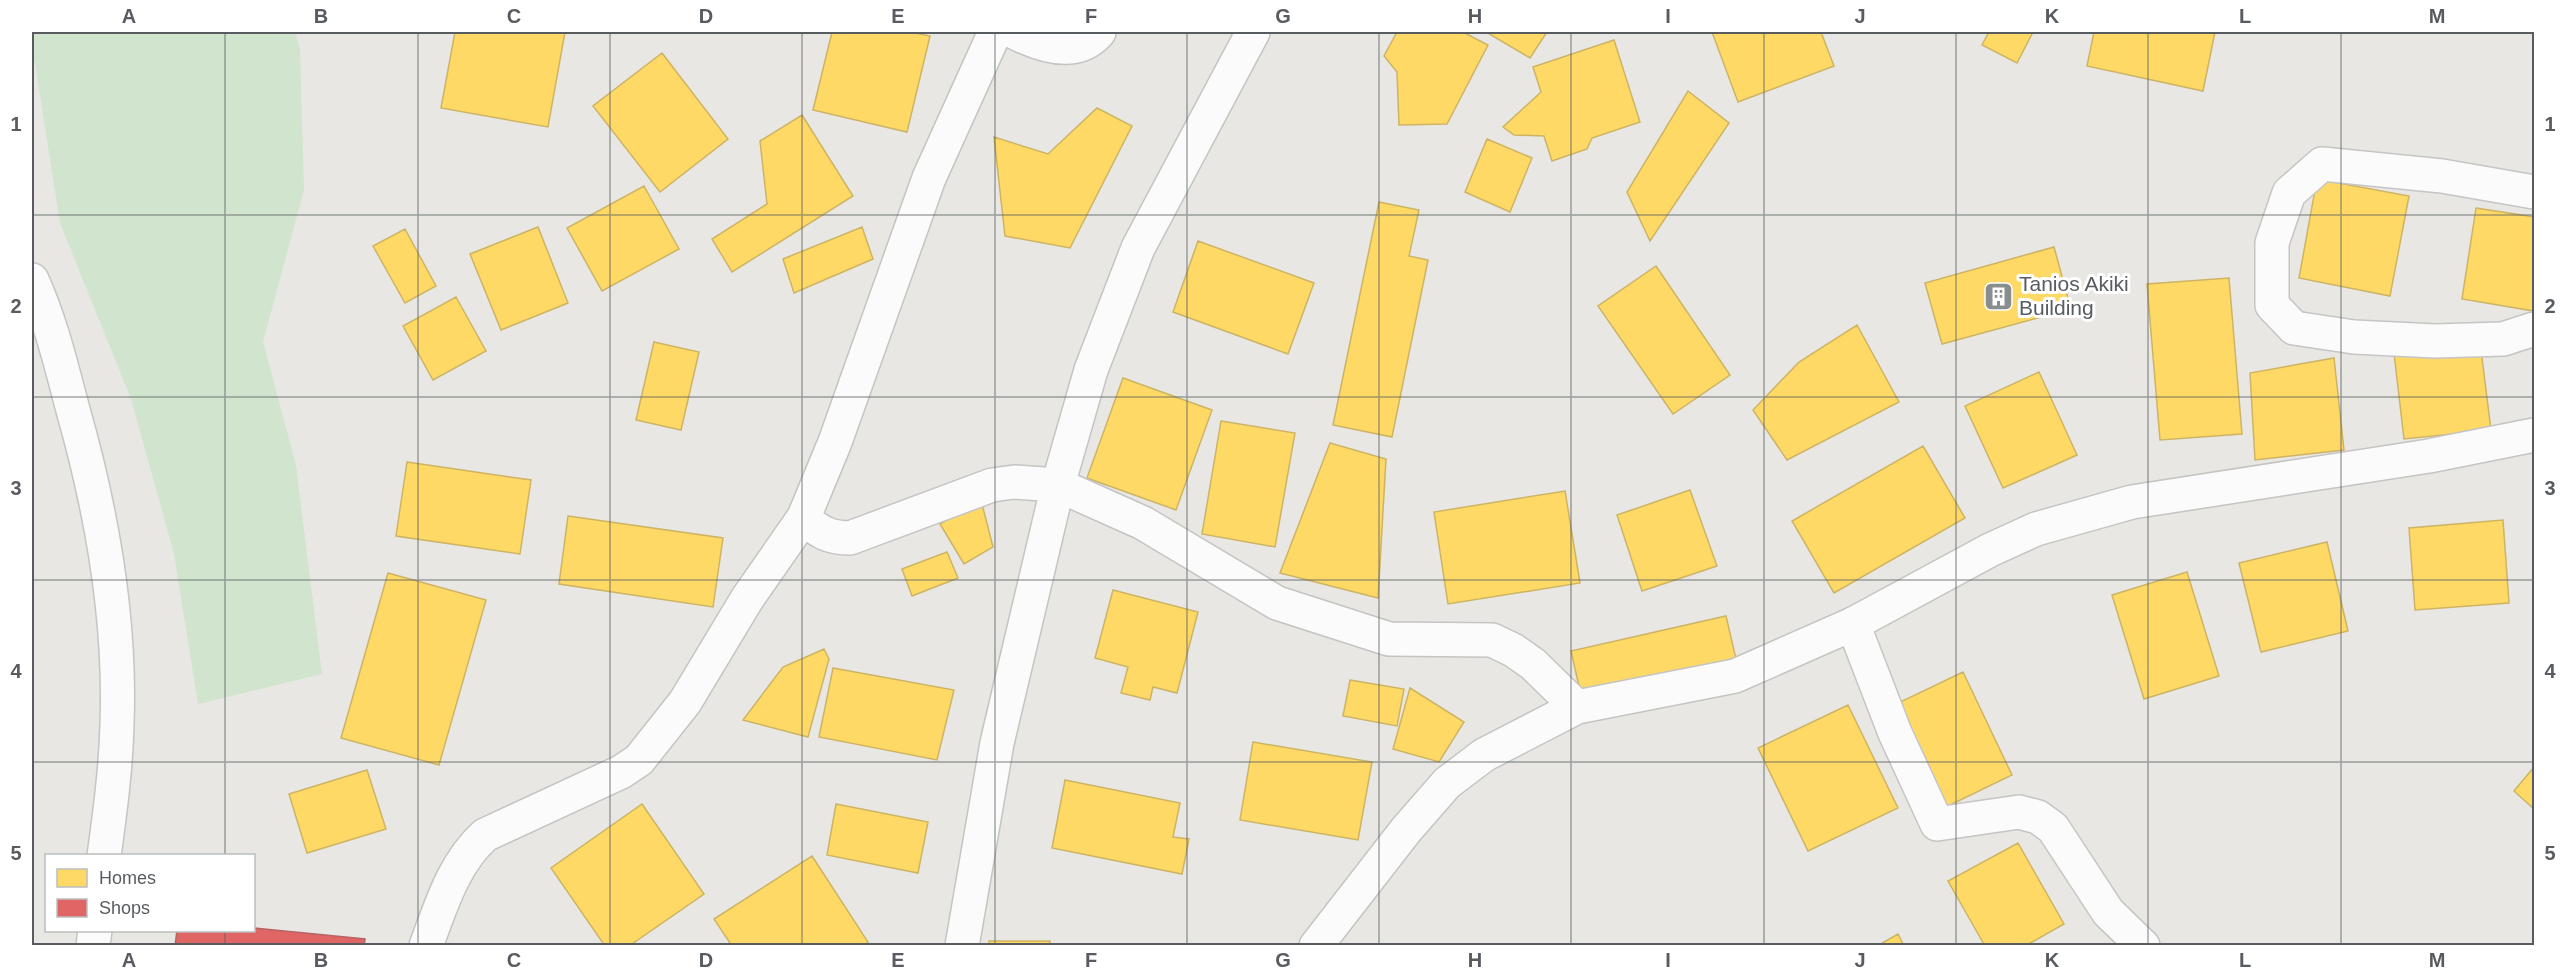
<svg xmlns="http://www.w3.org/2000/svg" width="2566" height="977" font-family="Arial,sans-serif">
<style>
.green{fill:#d1e5ce}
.homes{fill:#ffd966;stroke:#cdb464;stroke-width:1.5}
.shops{fill:#e06666;stroke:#b76364;stroke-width:1.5}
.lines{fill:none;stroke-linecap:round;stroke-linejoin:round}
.street-casing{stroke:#c5c5c5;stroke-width:36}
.secondary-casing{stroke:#c4c4c3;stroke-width:36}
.street{stroke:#fcfbfb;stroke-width:33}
.secondary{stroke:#fcfbfb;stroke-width:33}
.grid{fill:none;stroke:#585c60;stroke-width:1.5;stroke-opacity:0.55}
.labels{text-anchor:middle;stroke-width:6;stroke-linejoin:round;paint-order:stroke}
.poi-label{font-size:21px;fill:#585c60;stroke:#fff;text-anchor:start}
.neatline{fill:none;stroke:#585c60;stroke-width:2}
.grid-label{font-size:20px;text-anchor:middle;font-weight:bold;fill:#585c60}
</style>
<rect width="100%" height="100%" fill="#e8e7e3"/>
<path class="green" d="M33 32H295L300 49 304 190 263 342 296 465 322 674 198 704 174 554 131 399 60 223 32 45Z"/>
<path class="homes" d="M455 32H565L548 127 441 108Z
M832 32H910L930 36 907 132 813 110Z
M1397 32H1463L1488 45 1447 124 1399 125 1397 72 1384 56Z
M1486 32H1547L1530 58Z
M1712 32H1821L1834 66 1738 102Z
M1989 32H2033L2017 63 1982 45Z
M2094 32H2215L2203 91 2087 66Z
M1614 40 1640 122 1592 138 1587 149 1552 161 1544 136 1514 135 1503 127 1541 92 1533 67Z
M662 53 728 139 660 192 593 106Z
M1688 91 1729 123 1650 241 1627 192Z
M1097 108 1132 126 1070 248 1005 236 994 137 1048 154Z
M802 115 853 196 732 272 712 239 767 204 760 141Z
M1487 139 1532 158 1510 212 1465 192Z
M2317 179 2409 196 2390 296 2299 278Z
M644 186 679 249 602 291 567 228Z
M1379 202 1419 210 1409 256 1428 260 1392 437 1333 425Z
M2476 208 2534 217V311L2462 299Z
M538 227 568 303 501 330 470 254Z
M862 227 873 259 794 293 783 259Z
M405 229 436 286 405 303 373 246Z
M1198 241 1314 283 1288 354 1173 312Z
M2054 247 2071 309 1942 344 1925 283Z
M1656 266 1730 375 1673 414 1598 306Z
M2229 278 2242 434 2160 440 2147 284Z
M456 297 486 351 433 380 403 326Z
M1857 325 1899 402 1787 460 1753 410 1799 362Z
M654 342 699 352 681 430 636 420Z
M2480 342 2491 430 2404 439 2394 353Z
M2334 358 2344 450 2255 460 2250 373Z
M2039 372 2077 455 2003 488 1965 406Z
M1123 378 1212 410 1176 510 1087 478Z
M1221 421 1295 433 1275 547 1202 534Z
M1330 443 1386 459 1378 598 1280 573Z
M1923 446 1965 518 1834 593 1792 521Z
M407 462 531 480 520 554 396 536Z
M1690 490 1717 566 1642 591 1617 515Z
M1565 491 1580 583 1448 604 1434 512Z
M981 500 993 547 964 564 940 524Z
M568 516 723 538 713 607 559 584Z
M2503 520 2509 603 2415 610 2409 528Z
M2327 542 2348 631 2261 652 2239 563Z
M947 552 958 578 912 596 902 569Z
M2187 572 2219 676 2144 699 2112 595Z
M388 573 486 600 439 765 341 738Z
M1113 590 1198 612 1177 693 1153 687 1150 700 1121 693 1128 667 1095 658Z
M1726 616 1736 659 1581 695 1571 651Z
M824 649 829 659 808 737 743 720 783 667Z
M833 668 954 690 937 760 819 737Z
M1963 672 2012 775 1946 807 1896 704Z
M1350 680 1404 689 1397 726 1343 716Z
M1410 688 1464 722 1439 762 1393 749Z
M1848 705 1898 808 1808 851 1758 748Z
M1253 742 1372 762 1358 840 1240 820Z
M2534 767V809L2514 791Z
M367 770 386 829 307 853 289 794Z
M1065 780 1180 803 1173 837 1189 839 1182 874 1052 848Z
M642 804 704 894 629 946H605L551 868Z
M836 804 928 822 918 873 827 855Z
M2018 843 2064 924 2025 946H1985L1948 881Z
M812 856 868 942 863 946H732L714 919Z
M1898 934 1904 946H1877Z
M989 941H1050V946H989Z"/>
<path class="shops" d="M254 928 365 939 364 946H175L177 930H254Z"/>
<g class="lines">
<defs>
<path id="street" d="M2534 192 2442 176 2322 164 2289 193 2272 243V305L2294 328 2354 337 2435 341 2503 339 2534 329
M32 280C51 322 61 365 73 410 102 512 121 618 117 724 116 768 110 812 104 856
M1853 624 1895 733 1937 824 2019 812 2038 817 2053 828 2108 912 2143 946
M93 946 95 930"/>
<path id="secondary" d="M1014 32C1041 46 1076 58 1099 32
M804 517C817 532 830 538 850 538L992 485 1014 482 1058 485 1143 523 1277 603 1389 639 1492 640 1513 650 1533 664 1577 707
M426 946C441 906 453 864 485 835L621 772 639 760 685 702 747 599 804 517 835 442 929 178 995 32
M962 946 997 743 1058 485 1091 370 1138 248 1253 32
M1316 946 1406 830 1447 783 1484 755 1577 707 1735 676 1853 624 1990 550 2036 529 2132 502 2429 456 2534 435"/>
</defs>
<use href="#street" class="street-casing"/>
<use href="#secondary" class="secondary-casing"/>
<use href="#street" class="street"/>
<use href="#secondary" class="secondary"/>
</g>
<path class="grid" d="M225 32V856M418 32V946M610 32V946M802 32V946M995 32V946M1187 32V946M1379 32V946M1571 32V946M1764 32V946M1956 32V946M2148 32V946M2341 32V946M32 215H2534M32 397H2534M32 580H2534M32 762H2534M225 930V946"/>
<defs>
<symbol id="building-square" viewBox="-11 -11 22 22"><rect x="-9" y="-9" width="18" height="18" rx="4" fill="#8a8d8e" stroke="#fff"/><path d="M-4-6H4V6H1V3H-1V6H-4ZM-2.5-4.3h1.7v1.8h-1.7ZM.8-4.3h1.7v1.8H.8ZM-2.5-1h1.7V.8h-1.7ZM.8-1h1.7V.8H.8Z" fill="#fff"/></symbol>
</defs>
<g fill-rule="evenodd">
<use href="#building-square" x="1982" y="280" width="33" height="33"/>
</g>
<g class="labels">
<g class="poi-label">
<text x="2019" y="291">Tanios Akiki<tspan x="2019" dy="24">Building</tspan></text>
</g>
</g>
<rect width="2566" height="977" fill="none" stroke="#ffffff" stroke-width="66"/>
<rect x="45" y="854" width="210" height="78" fill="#ffffff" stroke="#bcbebf" stroke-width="1.5"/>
<rect x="57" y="869" width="30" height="18" fill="#ffd966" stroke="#bcbebf" stroke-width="1.5"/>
<text x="99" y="884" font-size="18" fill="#585c60">Homes</text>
<rect x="57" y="899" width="30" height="18" fill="#e06666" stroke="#bcbebf" stroke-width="1.5"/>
<text x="99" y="914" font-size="18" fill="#585c60">Shops</text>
<rect x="33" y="33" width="2500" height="911" class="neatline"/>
<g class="grid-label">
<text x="129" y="23">A</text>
<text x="321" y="23">B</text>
<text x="514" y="23">C</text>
<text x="706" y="23">D</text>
<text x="898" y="23">E</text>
<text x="1091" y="23">F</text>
<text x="1283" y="23">G</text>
<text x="1475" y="23">H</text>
<text x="1668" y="23">I</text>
<text x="1860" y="23">J</text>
<text x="2052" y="23">K</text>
<text x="2245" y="23">L</text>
<text x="2437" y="23">M</text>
<text x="16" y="131">1</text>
<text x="2550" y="131">1</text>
<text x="16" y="313">2</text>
<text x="2550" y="313">2</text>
<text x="16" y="495">3</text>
<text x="2550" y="495">3</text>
<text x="16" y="678">4</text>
<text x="2550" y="678">4</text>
<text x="16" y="860">5</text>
<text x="2550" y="860">5</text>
<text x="129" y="967">A</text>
<text x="321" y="967">B</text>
<text x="514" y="967">C</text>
<text x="706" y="967">D</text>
<text x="898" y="967">E</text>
<text x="1091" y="967">F</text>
<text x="1283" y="967">G</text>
<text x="1475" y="967">H</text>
<text x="1668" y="967">I</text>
<text x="1860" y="967">J</text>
<text x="2052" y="967">K</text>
<text x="2245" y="967">L</text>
<text x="2437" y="967">M</text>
</g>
</svg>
